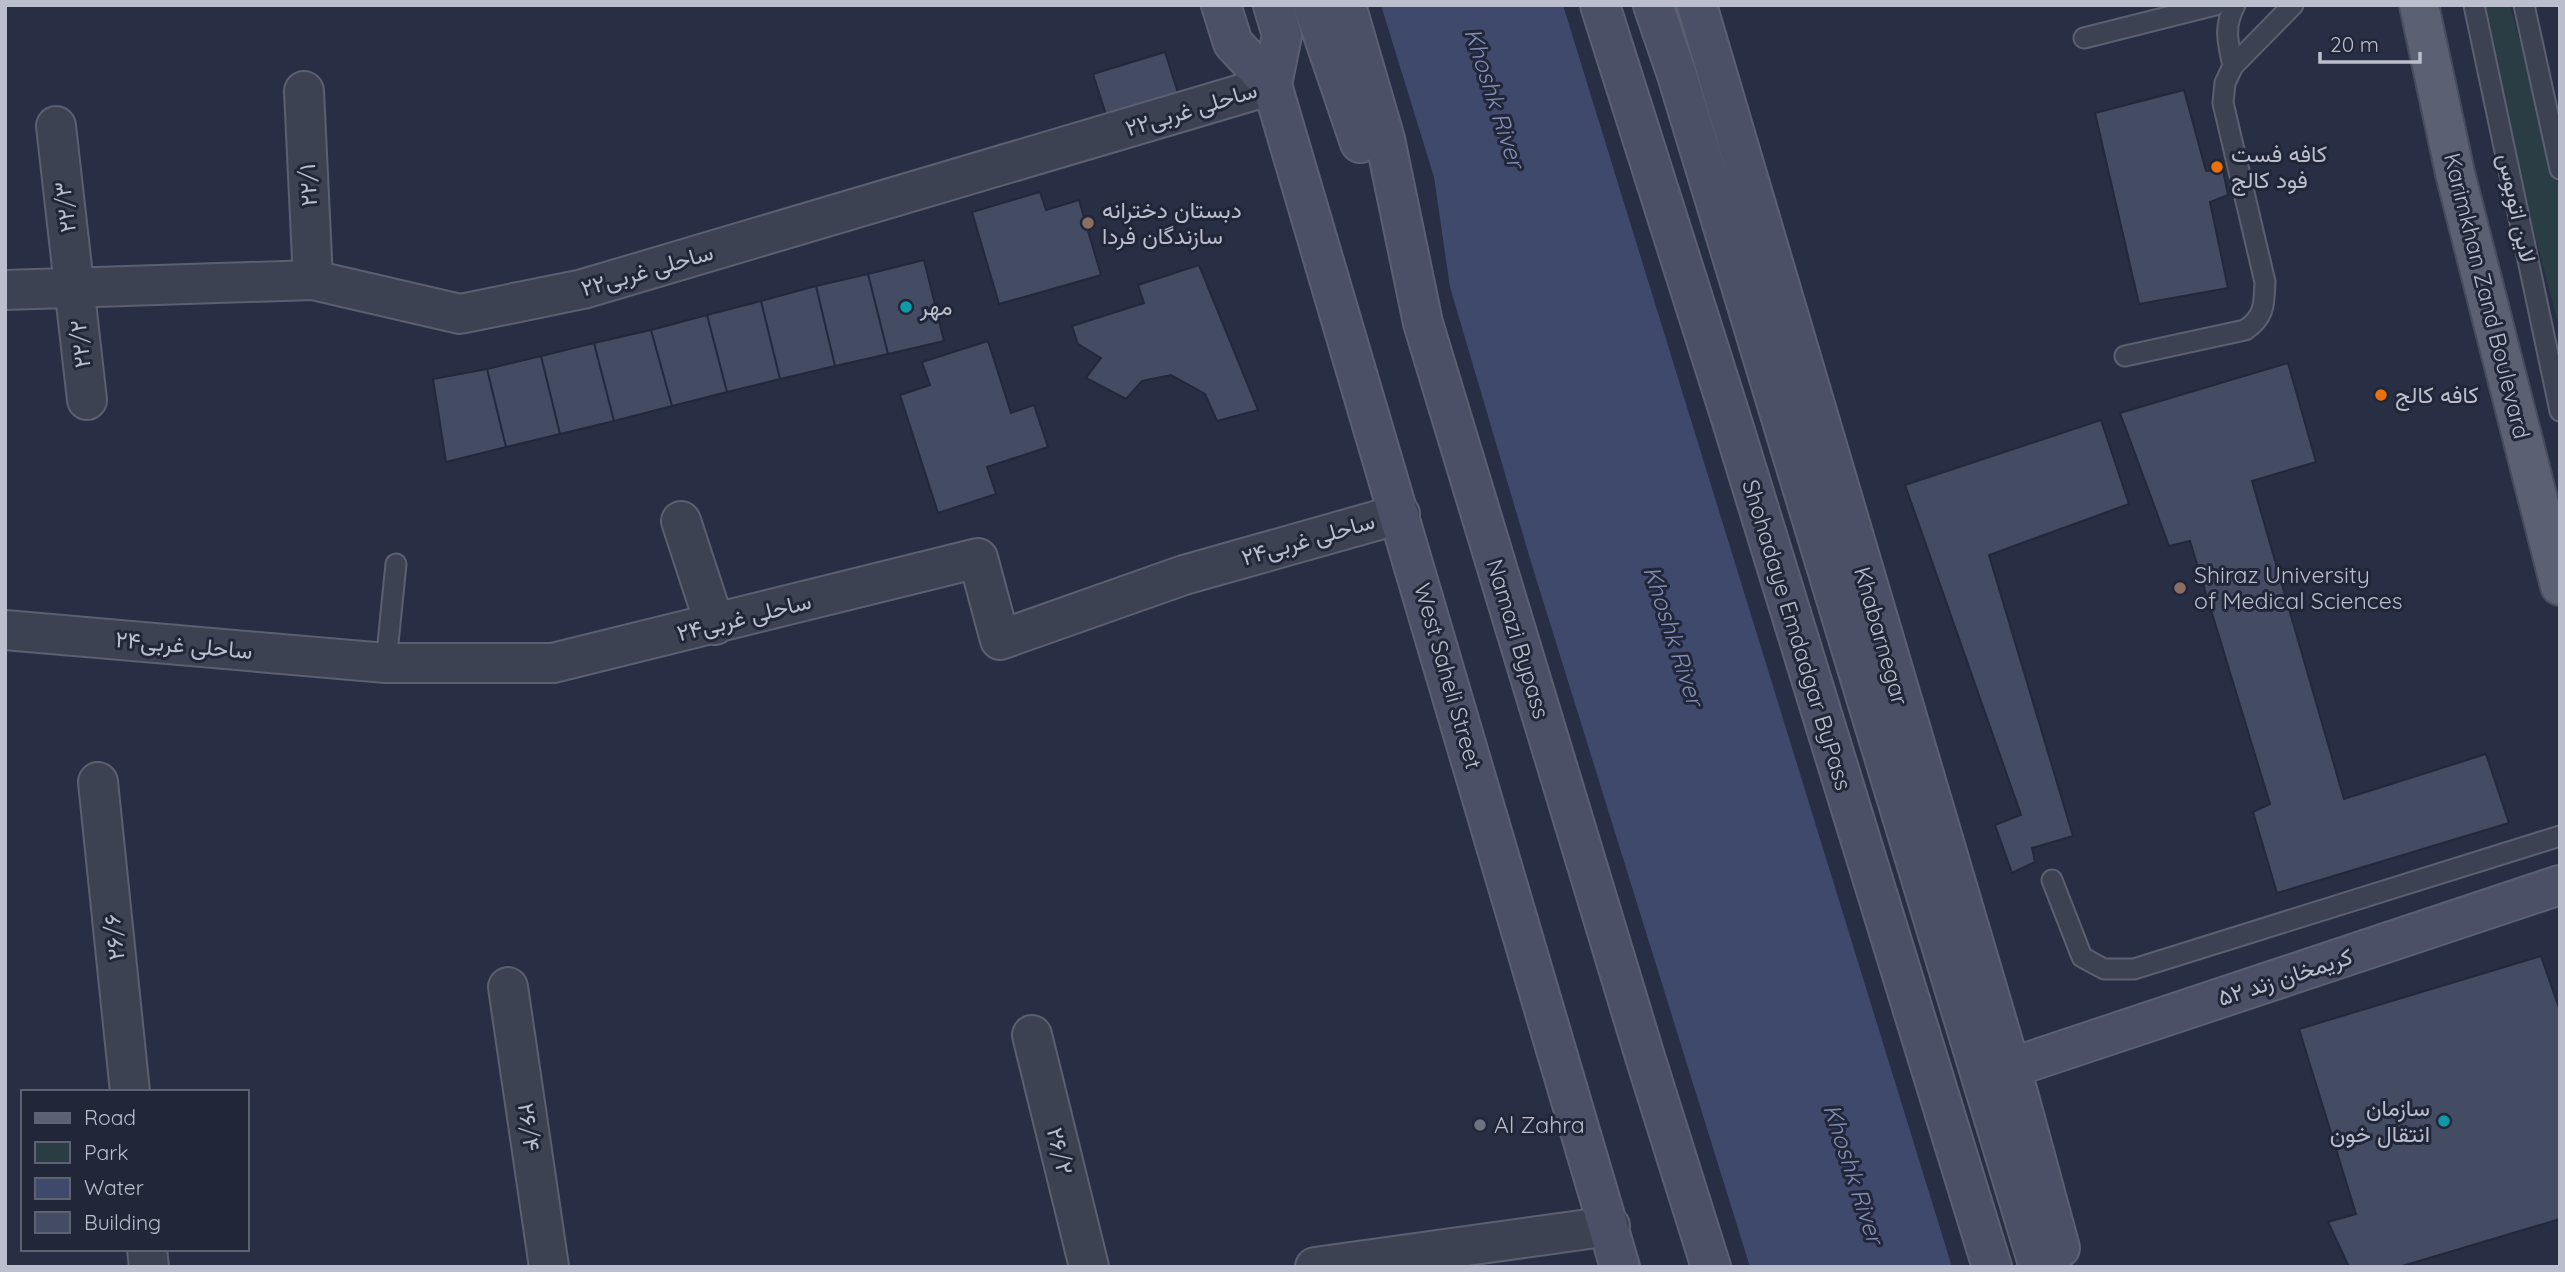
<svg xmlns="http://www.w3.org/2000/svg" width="2565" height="1272" font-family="Quicksand,Vazirmatn,sans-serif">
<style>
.green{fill:#2a3d45}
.water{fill:#3f496c}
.building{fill:#444c64;stroke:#23283b;stroke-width:2}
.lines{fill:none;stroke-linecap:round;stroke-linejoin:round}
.service-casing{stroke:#5b5f71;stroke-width:23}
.minor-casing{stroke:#5b5f71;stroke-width:42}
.secondary-casing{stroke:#5b5f71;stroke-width:42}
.primary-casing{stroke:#464b5d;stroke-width:42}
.service{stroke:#3d4253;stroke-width:19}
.minor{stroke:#3d4253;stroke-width:38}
.secondary{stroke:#4b5066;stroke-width:38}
.primary{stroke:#5b6073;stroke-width:38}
.food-dot{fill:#e8710a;stroke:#212639;stroke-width:2.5}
.education-dot{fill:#8d6e63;stroke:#212639;stroke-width:2.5}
.culture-dot{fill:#0f9aa8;stroke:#212639;stroke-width:2.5}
.worship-dot{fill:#6b7280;stroke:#212639;stroke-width:2.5}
.labels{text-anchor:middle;stroke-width:6;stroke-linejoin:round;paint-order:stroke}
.street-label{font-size:23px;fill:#babecd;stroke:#212639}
.poi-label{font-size:23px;fill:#babecd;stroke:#212639;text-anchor:start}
.water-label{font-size:24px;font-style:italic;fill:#828eb3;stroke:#212639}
</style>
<rect width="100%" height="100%" fill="#282f44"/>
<path class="green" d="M2482 5H2510L2560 191V330L2530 216Z"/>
<path class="water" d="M1381 5H1563L1952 1267H1750L1531 562 1450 287 1434 177Z"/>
<path class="building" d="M1165 52 1179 96 1107 118 1093 74Z
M2184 90 2206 171 2223 170 2228 195 2210 202 2228 288 2139 304 2095 113Z
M1040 192 1046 210 1079 200 1101 275 999 304 972 212Z
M924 260 944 341 888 354 868 274Z
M1199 265 1258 410 1217 421 1205 394 1171 375 1142 381 1126 399 1086 378 1101 358 1078 344 1072 326 1144 303 1138 285Z
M868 274 888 354 835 366 816 286Z
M816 286 835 366 780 379 761 301Z
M761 301 780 379 727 392 707 315Z
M707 315 727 392 672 406 651 330Z
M651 330 672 406 614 421 594 343Z
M988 341 1011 413 1034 405 1048 447 987 467 996 494 938 513 900 395 930 385 922 362Z
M594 343 614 421 560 434 541 356Z
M541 356 560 434 506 447 487 369Z
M2288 363 2316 462 2252 481 2344 799 2486 754 2509 823 2277 893 2253 812 2270 804 2190 541 2169 546 2120 413Z
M487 369 506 447 446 462 433 379Z
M2101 420 2129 504 1989 555 2073 836 2032 848 2035 862 2012 873 1995 825 2021 815 1905 485Z
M2541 956 2560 1011V1219L2399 1267H2349L2328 1222 2356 1214 2299 1029Z"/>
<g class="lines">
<defs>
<path id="service" d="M2474 5 2560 411
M2524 5 2560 169
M2084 38 2215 5
M2233 66C2228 42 2223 28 2235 5
M2125 356 2245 330C2265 317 2264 304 2265 282L2223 103 2225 83 2233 66 2293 5
M386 663 396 564
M2052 880 2082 957 2104 969H2134L2560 836"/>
<path id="minor" d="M304 91 313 280
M56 126 87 400
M5 290 313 280 460 314 583 289 1272 85
M681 521 715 625
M5 630 386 663H553L978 558 1000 640 1184 575 1400 514
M98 782 130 1092
M508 987 549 1267
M1032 1035 1089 1267
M147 1249 149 1267
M1315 1267 1610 1226"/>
<path id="secondary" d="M1221 5 1233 43 1272 85 1620 1267
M1313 5 1360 143
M1346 5 1385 139 1423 323 1646 1060 1711 1267
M1600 5 1730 415 1992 1267
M1653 5 1677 75 2039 1267
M1697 5 2018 1093 2060 1248
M1272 85 1282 35 1273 5
M2010 1068 2560 885"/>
<path id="primary" d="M2419 5 2455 173 2560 586"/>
</defs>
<use href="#service" class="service-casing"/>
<use href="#minor" class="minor-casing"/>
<use href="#secondary" class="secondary-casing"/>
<use href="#primary" class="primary-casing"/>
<use href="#service" class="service"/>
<use href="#minor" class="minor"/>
<use href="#secondary" class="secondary"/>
<use href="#primary" class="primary"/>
</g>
<g class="food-dot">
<circle cx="2217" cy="167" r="7"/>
<circle cx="2381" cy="395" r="7"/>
</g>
<g class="education-dot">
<circle cx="1088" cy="223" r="7"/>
<circle cx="2180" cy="588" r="7"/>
</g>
<g class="culture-dot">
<circle cx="906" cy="307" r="7"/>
<circle cx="2444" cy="1121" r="7"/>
</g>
<circle class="worship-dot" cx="1480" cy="1125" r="7"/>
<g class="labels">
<g class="street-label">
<text transform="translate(1191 109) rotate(-17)" y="8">ساحلی غربی۲۲</text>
<text transform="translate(308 185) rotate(-93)" y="8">۲۲/۱</text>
<text transform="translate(65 207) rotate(-97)" y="8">۲۲/۳</text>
<text transform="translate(2517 208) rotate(78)" y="8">لاین اتوبوس</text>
<text transform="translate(647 270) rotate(-16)" y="8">ساحلی غربی۲۲</text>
<text transform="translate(2487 296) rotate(76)" y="8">Karimkhan Zand Boulevard</text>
<text transform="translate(80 344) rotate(-96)" y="8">۲۲/۲</text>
<text transform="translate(1308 539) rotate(-16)" y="8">ساحلی غربی۲۴</text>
<text transform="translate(744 617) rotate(-14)" y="8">ساحلی غربی۲۴</text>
<text transform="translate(1797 635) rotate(73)" y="8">Shohadaye Emdadgar ByPass</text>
<text transform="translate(1881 636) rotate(74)" y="8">Khabarnegar</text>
<text transform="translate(1518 639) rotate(73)" y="8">Namazi Bypass</text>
<text transform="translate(184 645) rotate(5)" y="8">ساحلی غربی۲۴</text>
<text transform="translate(1448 676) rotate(74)" y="8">West Saheli Street</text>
<text transform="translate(114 937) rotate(-96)" y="8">۲۶/۶</text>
<text transform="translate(2285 977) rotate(-18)" y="8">کریمخان زند ۵۲</text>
<text transform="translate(529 1127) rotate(82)" y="8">۲۶/۴</text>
<text transform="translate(1060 1151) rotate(76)" y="8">۲۶/۲</text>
</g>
<g class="poi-label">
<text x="2231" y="162">کافه فست<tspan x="2231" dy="26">فود کالج</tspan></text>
<text x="1102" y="218">دبستان دخترانه<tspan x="1102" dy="26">سازندگان فردا</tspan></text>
<text x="920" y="315">مهر</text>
<text x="2395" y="403">کافه کالج</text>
<text x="2194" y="583">Shiraz University<tspan x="2194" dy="26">of Medical Sciences</tspan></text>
<text x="2430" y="1116" text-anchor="end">سازمان<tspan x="2430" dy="26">انتقال خون</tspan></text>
<text x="1494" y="1133">Al Zahra</text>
</g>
<g class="water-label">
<text transform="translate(1494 98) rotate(72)" y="8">Khoshk River</text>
<text transform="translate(1673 636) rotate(72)" y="8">Khoshk River</text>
<text transform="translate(1853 1174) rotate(72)" y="8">Khoshk River</text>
</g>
</g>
<rect width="2565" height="1272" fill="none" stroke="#babecd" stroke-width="14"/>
<rect x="21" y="1090" width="228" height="161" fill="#212639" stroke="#5e6374" stroke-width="2"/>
<rect x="35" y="1113" width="35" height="10" fill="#5b6073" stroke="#5e6374" stroke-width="2"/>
<text x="84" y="1125" font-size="21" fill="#babecd">Road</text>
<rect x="35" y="1142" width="35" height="21" fill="#2a3d45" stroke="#5e6374" stroke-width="2"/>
<text x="84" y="1160" font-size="21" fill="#babecd">Park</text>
<rect x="35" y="1178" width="35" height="21" fill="#3f496c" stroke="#5e6374" stroke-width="2"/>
<text x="84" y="1195" font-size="21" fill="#babecd">Water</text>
<rect x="35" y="1212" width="35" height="21" fill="#444c64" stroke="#5e6374" stroke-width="2"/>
<text x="84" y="1230" font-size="21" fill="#babecd">Building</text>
<path d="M2320 52v10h100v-10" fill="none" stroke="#babecd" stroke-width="3.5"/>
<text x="2330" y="52" font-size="21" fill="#babecd" stroke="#212639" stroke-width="5" paint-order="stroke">20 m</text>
</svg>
